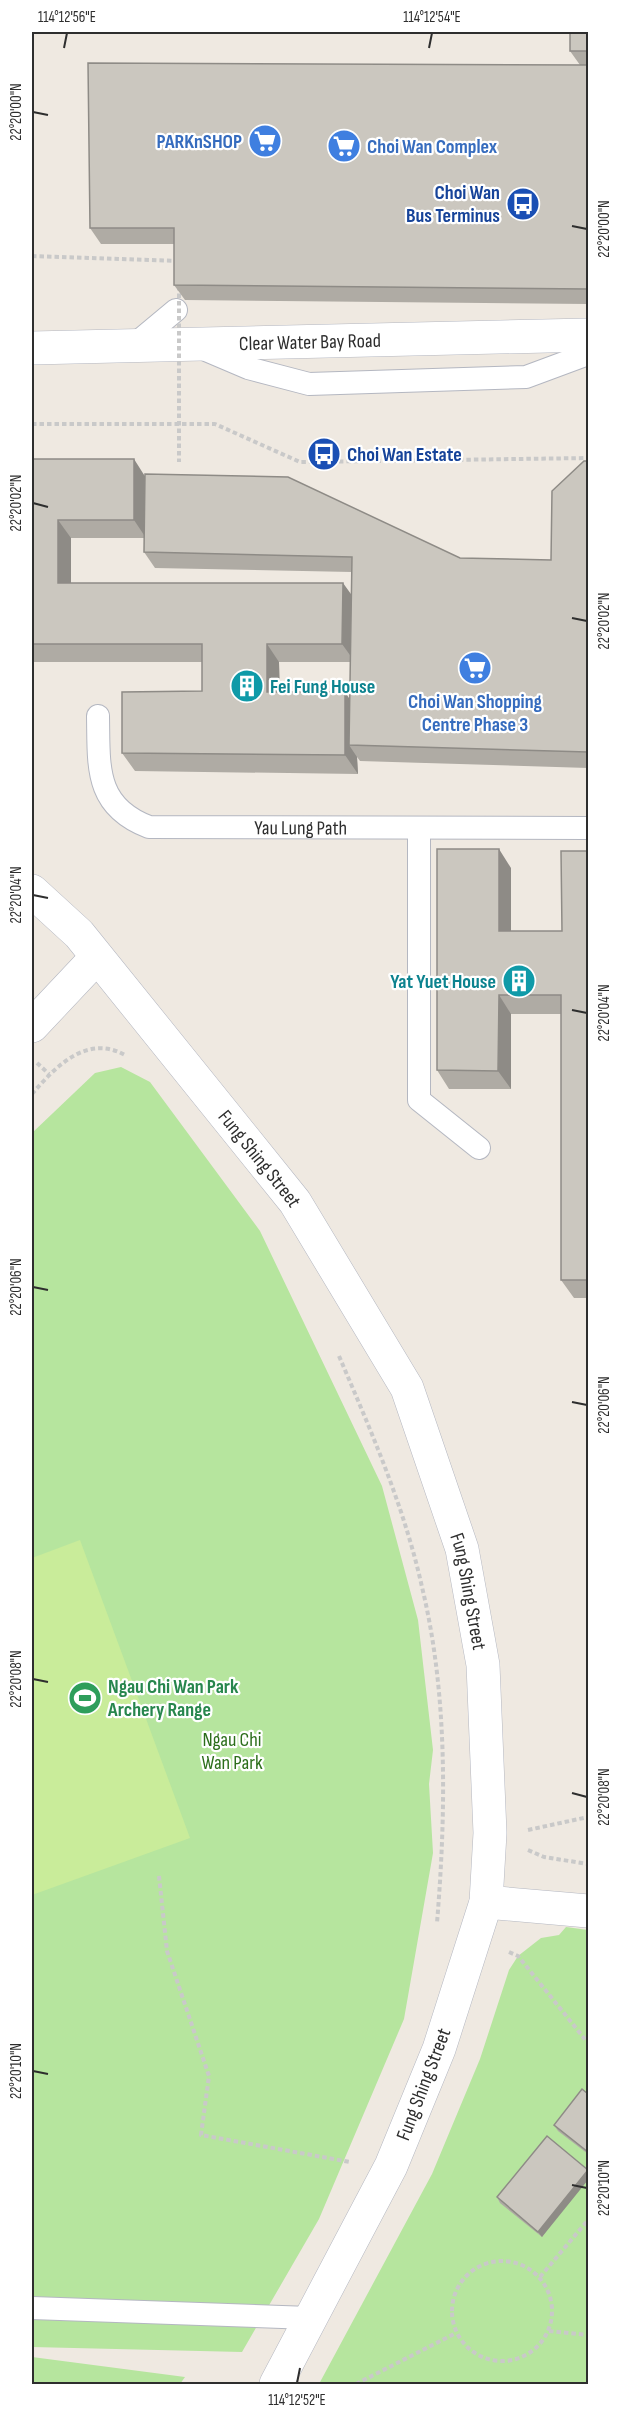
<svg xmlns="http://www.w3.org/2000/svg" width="620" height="2416" font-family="'Sofia Sans Condensed',sans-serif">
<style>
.green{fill:#b6e59e}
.pitch{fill:#c9ec9a}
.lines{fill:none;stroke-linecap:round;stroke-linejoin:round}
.lane-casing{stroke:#b4b7c1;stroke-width:24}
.street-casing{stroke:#b4b7c1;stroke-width:34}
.secondary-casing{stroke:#b4b7c1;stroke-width:34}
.path{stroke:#c9c9c9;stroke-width:4;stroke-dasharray:4.5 3;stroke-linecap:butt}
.lane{stroke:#fff;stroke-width:22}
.street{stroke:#fff;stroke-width:33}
.secondary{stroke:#fff;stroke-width:33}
.path-bridge{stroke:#c9c9c9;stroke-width:4;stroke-dasharray:4.5 3;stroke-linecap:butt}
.wall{fill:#afaba4;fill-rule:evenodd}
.shaded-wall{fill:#8e8b86}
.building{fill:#cbc7bf;stroke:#8e8b86;stroke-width:1.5}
.ticks{fill:none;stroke:#2e2e2e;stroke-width:2}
.labels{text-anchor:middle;stroke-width:4.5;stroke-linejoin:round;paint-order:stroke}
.shop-label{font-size:20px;font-weight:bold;fill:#366cbe;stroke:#fff;text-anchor:end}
.transit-label{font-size:20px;font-weight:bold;fill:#164399;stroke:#fff;text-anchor:end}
.street-label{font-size:20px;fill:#2e2e2e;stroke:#fff}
.culture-label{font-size:20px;font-weight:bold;fill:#0d838f;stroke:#fff;text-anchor:start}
.leisure-label{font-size:20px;font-weight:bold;fill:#27864d;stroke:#fff;text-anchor:start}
.park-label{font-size:20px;fill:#2c6e1b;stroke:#fff}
.neatline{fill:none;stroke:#2e2e2e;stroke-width:2}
.ticks-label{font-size:15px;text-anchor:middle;fill:#2e2e2e}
</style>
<rect width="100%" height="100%" fill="#efe9e1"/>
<path class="green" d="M121 1067 150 1082 260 1231 382 1486 418 1620 433 1750 429 1784 433 1853 404 2019 319 2219 242 2352 32 2347V1133L95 1073Z
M566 1927 588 1930V2384H319L432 2174 480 2059 509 1970 518 1956 541 1938 559 1935Z
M32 2357 185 2377 180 2384H32Z"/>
<path class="pitch" d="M80 1540 190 1838 32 1895V1558Z"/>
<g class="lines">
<defs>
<g id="lane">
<path d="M134 345 176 310"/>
<path d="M201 348 248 368 309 384 526 377 588 354"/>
<path id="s1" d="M98 716C99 766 94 806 149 827L588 828"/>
<path d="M419 828V1100L479 1148"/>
<path d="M32 2308 310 2318"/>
</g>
<g id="street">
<path id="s2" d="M32 891 79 934 295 1202 407 1388 462 1549 483 1665 490 1833 486 1902 439 2049 391 2166 276 2384"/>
<path d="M32 1026 96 958"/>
<path d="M486 1902 588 1911"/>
</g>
<g id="secondary">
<path id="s3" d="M32 348 588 335"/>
</g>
</defs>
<use href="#lane" class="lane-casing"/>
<use href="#street" class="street-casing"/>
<use href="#secondary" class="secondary-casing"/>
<path class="path" d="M32 424H215L300 462 588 458
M37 1063 49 1074
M32 1094C56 1066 87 1034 125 1055
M339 1356C371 1431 404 1506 422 1587 448 1695 446 1812 437 1923
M528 1830 588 1817
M528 1850 544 1857 588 1864
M159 1876 167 1951 209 2076 201 2135 350 2162
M509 1952 518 1956 588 2043
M452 2311a50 50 0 1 1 100 0a50 50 0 1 1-100 0Z
M540 2277 588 2220
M549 2331 588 2335
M356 2384 456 2333"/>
<use href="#lane" class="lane"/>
<use href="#street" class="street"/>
<use href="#secondary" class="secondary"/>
<path class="path-bridge" d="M32 256 178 261
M179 286V462"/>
</g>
<path class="wall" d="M588 32V304L185 300 174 285V244H101L90 228 580 65 570 51Z
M32 459 145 476 460 558 551 560 588 461V768L360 761 357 757 358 774 135 771 122 753 202 691V662H32ZM71 538H145L144 552 155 568 352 572 351 595 71 583ZM279 662H351L350 700 280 692Z
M588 851V1298H574L561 1280V1014H511V1089H449L437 1070 511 868V931H562Z
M588 2094V2154L558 2131 554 2125Z
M588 2170 542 2237 500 2203 497 2197Z"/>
<path class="shaded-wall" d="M134 459 146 478V538L134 520Z
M58 520 71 538V601L58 583Z
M343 583 356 601 355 662 342 644Z
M267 644 279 662 280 710 267 692Z
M345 692 357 710 349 745 357 757 358 774 345 755Z
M499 849 511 868V949L499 931Z
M499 995 511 1014V1089L498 1071Z
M588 2170V2180L542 2237 538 2232Z"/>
<path class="building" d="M570 32H588V51H570Z
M88 63 588 65V289L174 285V228H90Z
M32 459H134V520H58V583H343L342 644H267V692H345V755L122 753V692L202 691V644H32Z
M584 461H588V752L349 745 352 557 144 552 145 474 288 477 460 558 551 560 552 491Z
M437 849H499V931H562L561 851H588V1280H561V995H499L498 1071 437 1070Z
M582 2089 588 2094V2152L554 2125Z
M547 2136 588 2170 538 2232 497 2197Z"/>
<path class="ticks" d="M64 48 67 33M429 48 432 33M33 112 48 115M572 226 587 229M33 503 48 507M572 618 587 621M33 895 48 898M572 1010 587 1013M33 1287 48 1290M572 1402 587 1405M33 1679 48 1682M572 1793 587 1797M33 2071 48 2074M572 2185 587 2188M297 2383 300 2368"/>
<defs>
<symbol id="supermarket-disc" viewBox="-11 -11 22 22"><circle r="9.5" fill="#3f7fe0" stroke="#fff"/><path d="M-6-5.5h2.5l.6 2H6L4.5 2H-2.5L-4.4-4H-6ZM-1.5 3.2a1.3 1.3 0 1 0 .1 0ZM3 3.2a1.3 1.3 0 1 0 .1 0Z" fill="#fff"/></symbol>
<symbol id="bus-disc" viewBox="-11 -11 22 22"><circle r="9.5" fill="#1a4fb4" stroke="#fff"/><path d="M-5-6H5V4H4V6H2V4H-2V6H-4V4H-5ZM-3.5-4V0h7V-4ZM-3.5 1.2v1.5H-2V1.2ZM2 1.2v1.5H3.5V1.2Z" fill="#fff"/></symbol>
<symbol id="building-disc" viewBox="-11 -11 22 22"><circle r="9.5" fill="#0f9aa8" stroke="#fff"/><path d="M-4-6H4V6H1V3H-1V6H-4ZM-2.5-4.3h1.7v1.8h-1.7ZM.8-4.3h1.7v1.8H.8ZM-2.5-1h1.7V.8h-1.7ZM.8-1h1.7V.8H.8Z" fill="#fff"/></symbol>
<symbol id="stadium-disc" viewBox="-11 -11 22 22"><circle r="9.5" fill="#2e9e5b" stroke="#fff"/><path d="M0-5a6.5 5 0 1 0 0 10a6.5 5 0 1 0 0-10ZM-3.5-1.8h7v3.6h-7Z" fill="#fff"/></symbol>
</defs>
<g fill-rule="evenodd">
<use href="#supermarket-disc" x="246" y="122" width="38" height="38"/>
<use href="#supermarket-disc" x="325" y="127" width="38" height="38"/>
<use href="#bus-disc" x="504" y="185" width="38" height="38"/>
<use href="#bus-disc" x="305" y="435" width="38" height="38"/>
<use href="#supermarket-disc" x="456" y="649" width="38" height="38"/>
<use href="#building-disc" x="228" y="667" width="38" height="38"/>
<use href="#building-disc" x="500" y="962" width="38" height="38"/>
<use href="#stadium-disc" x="66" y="1679" width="38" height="38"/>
</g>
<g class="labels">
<g class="shop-label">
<text x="242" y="148">PARKnSHOP</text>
<text x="367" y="153" text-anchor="start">Choi Wan Complex</text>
<text x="475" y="708" text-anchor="middle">Choi Wan Shopping<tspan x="475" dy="23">Centre Phase 3</tspan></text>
</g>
<g class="transit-label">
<text x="500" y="199">Choi Wan<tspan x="500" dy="23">Bus Terminus</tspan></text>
<text x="347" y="461" text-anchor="start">Choi Wan Estate</text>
</g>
<g class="street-label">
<text dy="7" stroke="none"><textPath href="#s3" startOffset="278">Clear Water Bay Road</textPath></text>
<text dy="7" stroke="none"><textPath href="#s1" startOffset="285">Yau Lung Path</textPath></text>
<text dy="7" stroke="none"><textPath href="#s2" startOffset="352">Fung Shing Street</textPath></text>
<text dy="7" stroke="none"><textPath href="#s2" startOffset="838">Fung Shing Street</textPath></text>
<text transform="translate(423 2084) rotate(-69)" y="7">Fung Shing Street</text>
</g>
<g class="culture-label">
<text x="270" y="693">Fei Fung House</text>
<text x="496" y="988" text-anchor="end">Yat Yuet House</text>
</g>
<g class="leisure-label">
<text x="108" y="1693">Ngau Chi Wan Park<tspan x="108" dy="23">Archery Range</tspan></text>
</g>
<g class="park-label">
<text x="232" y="1746">Ngau Chi<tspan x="232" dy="23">Wan Park</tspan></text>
</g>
</g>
<rect width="620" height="2416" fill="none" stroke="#ffffff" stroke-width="66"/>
<rect x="33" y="33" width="554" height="2350" class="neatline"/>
<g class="ticks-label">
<text x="67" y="22">114°12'56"E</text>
<text x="432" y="22">114°12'54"E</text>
<text transform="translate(16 112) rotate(-90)" y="5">22°20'00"N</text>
<text transform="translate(604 229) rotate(-90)" y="5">22°20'00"N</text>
<text transform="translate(16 503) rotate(-90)" y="5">22°20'02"N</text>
<text transform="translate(604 621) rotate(-90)" y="5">22°20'02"N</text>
<text transform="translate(16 895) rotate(-90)" y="5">22°20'04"N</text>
<text transform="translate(604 1013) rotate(-90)" y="5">22°20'04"N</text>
<text transform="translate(16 1287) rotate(-90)" y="5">22°20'06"N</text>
<text transform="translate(604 1405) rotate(-90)" y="5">22°20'06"N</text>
<text transform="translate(16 1679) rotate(-90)" y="5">22°20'08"N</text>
<text transform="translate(604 1797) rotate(-90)" y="5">22°20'08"N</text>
<text transform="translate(16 2071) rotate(-90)" y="5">22°20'10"N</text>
<text transform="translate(604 2188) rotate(-90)" y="5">22°20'10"N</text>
<text x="297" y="2405">114°12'52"E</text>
</g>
</svg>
